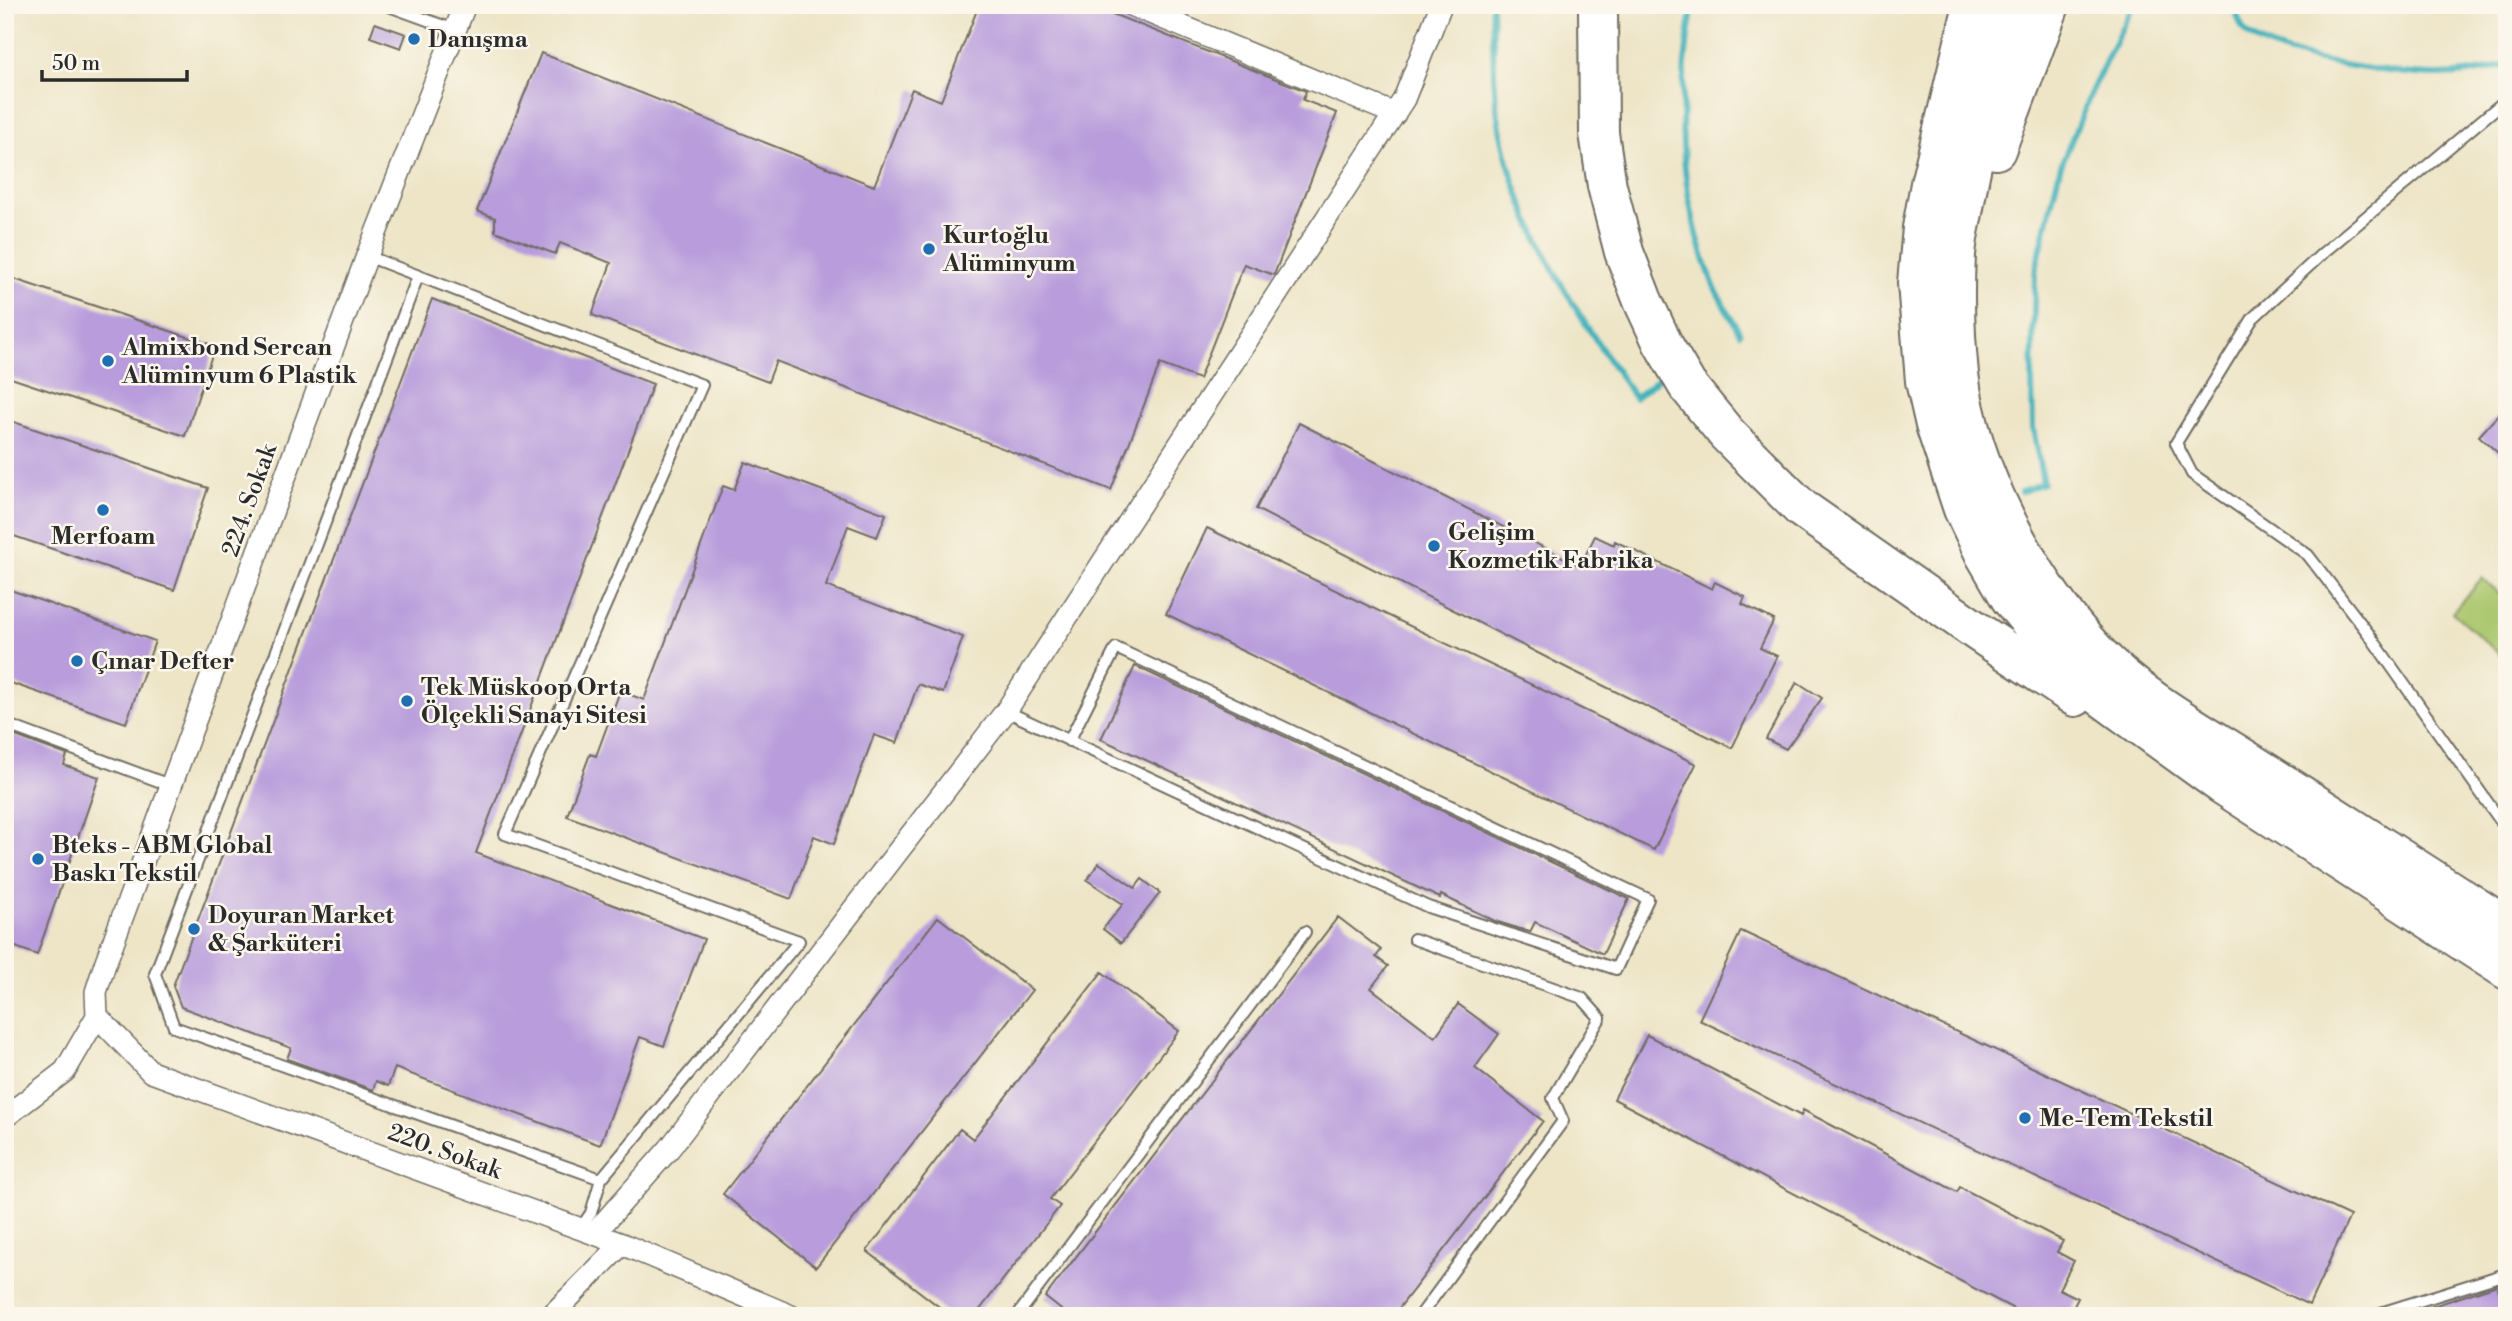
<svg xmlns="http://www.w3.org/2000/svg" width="2512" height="1321" font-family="'Libre Bodoni',serif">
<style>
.green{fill:#acc86f;stroke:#6c7a4d;stroke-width:2}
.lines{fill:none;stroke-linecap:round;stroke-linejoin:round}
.stream{stroke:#42b2bb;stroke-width:6}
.building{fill:#b89cdb}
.lane-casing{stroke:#6f6c62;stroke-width:14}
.street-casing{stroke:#6f6c62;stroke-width:24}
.highway-casing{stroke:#6f6c62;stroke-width:42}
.lane{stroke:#fff;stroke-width:10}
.street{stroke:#fff;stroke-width:21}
.highway{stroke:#fff;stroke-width:38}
.poi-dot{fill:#1f6fb2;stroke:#fbf7ec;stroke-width:2.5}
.labels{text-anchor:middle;stroke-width:5;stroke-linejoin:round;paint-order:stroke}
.poi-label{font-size:24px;font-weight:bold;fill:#2b2b2b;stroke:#fbf7ec;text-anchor:start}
.street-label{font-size:24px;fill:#2b2b2b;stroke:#fbf7ec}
</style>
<rect width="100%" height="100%" fill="#fbf7ec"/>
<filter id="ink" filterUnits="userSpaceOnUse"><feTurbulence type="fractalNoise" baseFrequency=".0143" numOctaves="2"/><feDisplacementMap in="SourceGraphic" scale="14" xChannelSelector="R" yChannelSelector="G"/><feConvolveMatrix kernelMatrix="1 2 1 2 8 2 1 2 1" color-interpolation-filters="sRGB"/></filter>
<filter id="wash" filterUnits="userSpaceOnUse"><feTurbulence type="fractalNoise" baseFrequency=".00686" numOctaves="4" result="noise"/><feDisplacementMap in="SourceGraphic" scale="28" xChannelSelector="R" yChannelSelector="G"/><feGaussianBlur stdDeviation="1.57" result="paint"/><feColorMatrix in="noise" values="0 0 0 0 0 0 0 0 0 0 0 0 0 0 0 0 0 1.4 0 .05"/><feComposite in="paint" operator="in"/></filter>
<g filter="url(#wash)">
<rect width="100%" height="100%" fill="#eee5c7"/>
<path class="green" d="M2482 578 2507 600V661L2452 612Z"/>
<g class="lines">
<path class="stream" d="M1492 5C1494 44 1492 84 1499 122 1516 224 1578 315 1635 398L1664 374
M1693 5C1676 100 1677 190 1712 281 1719 299 1731 316 1740 333
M2234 5C2237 15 2240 28 2248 34 2277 60 2397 74 2437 75 2460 75 2484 71 2507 65
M2021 492 2043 483 2033 428 2032 378 2035 273 2060 168 2093 88 2133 5"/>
</g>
<g id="blocks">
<path class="building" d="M979 5H1090L1306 91 1303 100 1337 113 1274 275 1244 264 1199 379 1160 364 1111 490 776 361 768 382 592 315 611 263 560 243 555 254 495 231V218L477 211 541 53 874 186 912 89 941 101Z
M375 23 406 34 401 48 370 37Z
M5 276 215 346 185 436 5 376Z
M432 299 653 384 476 853 704 939 664 1046 640 1037 600 1145 395 1068 388 1086 376 1081 373 1090 287 1059 291 1048 181 1007 173 986Z
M2507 405V461L2479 436Z
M5 419 208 488 174 590 5 533Z
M1299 423 1580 566 1595 536 1614 545 1615 541 1712 589 1715 582 1745 597 1742 604 1774 620 1760 648 1777 656 1732 748 1569 669 1256 509Z
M745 462 886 514 877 537 848 526 826 586 963 637 943 693 918 684 897 743 874 735 834 844 814 836 791 899 567 816 590 754 596 756 620 691 644 700 723 486 734 490Z
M1207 528 1696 764 1654 850 1166 614Z
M5 588 155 641 126 723 5 681Z
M1135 666 1629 899 1603 954 1535 922 1530 932 1495 921 1441 895 1440 898 1101 739Z
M1797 682 1822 698 1786 749 1766 739Z
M5 732 67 755 64 765 99 777 37 955 5 943Z
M1099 863 1135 888 1142 879 1160 893 1121 943 1103 929 1123 904 1087 880Z
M938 917 1032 990 816 1267 723 1194Z
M1338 917 1381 950 1376 957 1388 966 1371 988 1435 1037 1458 1004 1499 1034 1475 1068 1543 1121 1393 1316H1069L1045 1297Z
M1741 931 2350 1216 2309 1305 1699 1020Z
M1102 972 1179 1031 1050 1199 1060 1206 975 1316H951L867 1251 960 1129 973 1139Z
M1647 1035 1801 1116 1803 1110 1957 1192 1960 1187 2063 1241 2057 1252 2074 1261 2059 1289 2078 1298 2069 1316H2027L1614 1099Z
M2497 1285 2501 1298 2507 1296V1316H2412V1313Z"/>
</g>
</g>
<g filter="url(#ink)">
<use href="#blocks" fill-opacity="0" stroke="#6f6c62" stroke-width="2"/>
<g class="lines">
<defs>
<path id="lane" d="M386 5 455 30
M2507 99 2324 252 2253 318 2176 443 2192 474 2308 555 2368 633 2507 830
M367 256 702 385 505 834 799 941 601 1179 174 1027 155 974 418 276
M1006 711 1428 907 1616 969 1648 899 1116 648 1069 741
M5 724 172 786
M1414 939 1582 998 1600 1018 1553 1098 1563 1121 1420 1316
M580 1229 591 1213 601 1179
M1017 1316 1305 932
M2371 1316 2499 1276 2507 1278"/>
<path id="street" d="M1131 5 1395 114
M97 1016 96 992 105 964 367 256 465 5
M97 1016 151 1072 622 1244 791 1316
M5 1117 65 1071 97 1016
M594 1234 669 1149 1006 711 1404 99 1441 5
M551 1316 622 1244"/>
<path id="highway" d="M1598 5 1599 133 1607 186 1624 252 1643 301 1663 344 1687 385 1727 434 1801 508 1978 632 2075 697
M1973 5 1930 184 1922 228 1917 283 1925 381 1935 425 1963 509 1985 555 2010 598 2078 680 2221 784 2507 970
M2009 5C1994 71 1976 136 1965 202 1962 220 1957 238 1956 255 1954 294 1955 335 1959 374 1970 469 2032 584 2097 653 2140 698 2199 730 2251 763 2337 818 2422 872 2507 927
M1996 150 2050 5"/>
</defs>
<use href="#lane" class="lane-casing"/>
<use href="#street" class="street-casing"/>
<use href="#highway" class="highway-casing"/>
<use href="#lane" class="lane"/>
<use href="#street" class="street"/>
<use href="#highway" class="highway"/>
</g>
</g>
<g class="poi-dot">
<circle cx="414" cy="39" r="7"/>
<circle cx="929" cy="249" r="7"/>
<circle cx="108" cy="361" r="7"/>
<circle cx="103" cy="510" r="7"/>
<circle cx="1434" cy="546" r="7"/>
<circle cx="77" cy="661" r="7"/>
<circle cx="407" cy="701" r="7"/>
<circle cx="38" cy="859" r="7"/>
<circle cx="194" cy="929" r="7"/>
<circle cx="2025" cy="1118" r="7"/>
</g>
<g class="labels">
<g class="poi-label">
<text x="428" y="47">Danışma</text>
<text x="943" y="243">Kurtoğlu<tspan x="943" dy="28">Alüminyum</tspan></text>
<text x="122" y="355">Almixbond Sercan<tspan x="122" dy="28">Alüminyum 6 Plastik</tspan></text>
<text x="1448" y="540">Gelişim<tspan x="1448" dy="28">Kozmetik Fabrika</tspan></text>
<text x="103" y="544" text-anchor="middle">Merfoam</text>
<text x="91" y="669">Çınar Defter</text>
<text x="421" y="695">Tek Müskoop Orta<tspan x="421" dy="28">Ölçekli Sanayi Sitesi</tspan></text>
<text x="52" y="853">Bteks - ABM Global<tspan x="52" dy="28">Baskı Tekstil</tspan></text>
<text x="208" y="923">Doyuran Market<tspan x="208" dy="28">&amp; Şarküteri</tspan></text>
<text x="2039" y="1126">Me-Tem Tekstil</text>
</g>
<g class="street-label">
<text transform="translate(249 500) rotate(-70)" y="8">224. Sokak</text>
<text transform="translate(445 1151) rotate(20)" y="8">220. Sokak</text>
</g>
</g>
<rect width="2512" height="1321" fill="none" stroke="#fbf7ec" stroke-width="28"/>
<path d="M42 70v10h145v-10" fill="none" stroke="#2b2b2b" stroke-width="3.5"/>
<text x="52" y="70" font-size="21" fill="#2b2b2b" stroke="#fbf7ec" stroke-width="5" paint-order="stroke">50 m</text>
</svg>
